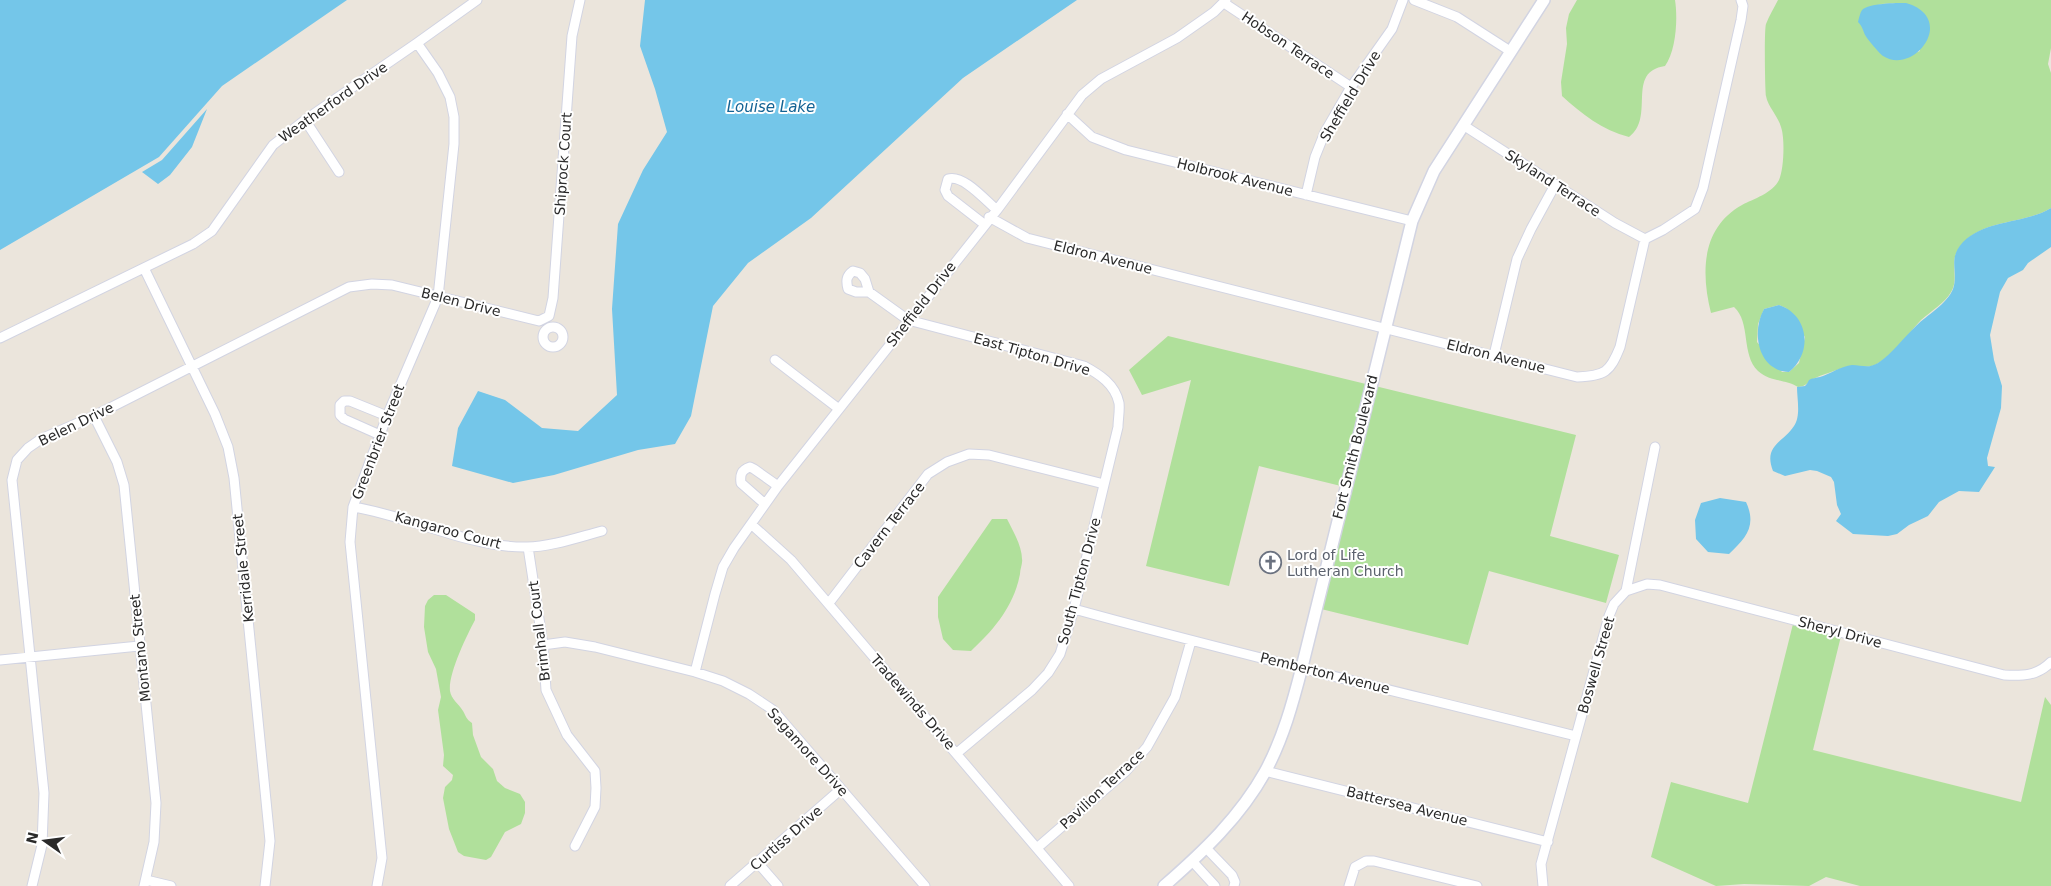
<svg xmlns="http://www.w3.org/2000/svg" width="2051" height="886" font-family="'DejaVu Sans',sans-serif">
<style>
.green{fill:#b0e09b;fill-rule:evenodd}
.water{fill:#74c6e9}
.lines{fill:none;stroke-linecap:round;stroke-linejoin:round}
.minor-casing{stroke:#d2d4e2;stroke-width:11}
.tertiary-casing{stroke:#d2d4e2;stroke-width:14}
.minor{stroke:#fff;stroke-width:9}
.tertiary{stroke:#fff;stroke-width:11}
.labels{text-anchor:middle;stroke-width:4;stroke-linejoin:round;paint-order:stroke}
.street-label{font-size:14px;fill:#2a2a2a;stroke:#fff}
.worship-label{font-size:14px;fill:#5b616d;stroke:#fff;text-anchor:start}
.water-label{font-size:15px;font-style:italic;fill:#136394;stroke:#fff}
</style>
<rect width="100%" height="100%" fill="#ebe5dc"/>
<path class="green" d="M1577 0H1675C1678 19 1676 51 1665 66 1625 72 1656 117 1629 137 1602 130 1582 114 1562 96L1561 82 1567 44 1566 28 1569 14Z
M1778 0H2051V48L2048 64 2051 73V208C2025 224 1986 219 1964 242 1945 261 1961 275 1951 292 1945 303 1931 311 1921 320 1909 333 1891 357 1875 365 1865 369 1856 364 1846 367 1837 370 1821 375 1813 379 1806 383 1807 386 1798 387 1786 379 1770 382 1758 371 1741 355 1751 322 1734 307L1711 313C1701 273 1701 228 1742 205 1753 199 1773 193 1779 180 1784 169 1785 138 1781 127 1778 116 1768 107 1766 96 1765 88 1764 30 1766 24 1769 16 1774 8 1778 0ZM1898 3 1920 51 1903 58 1884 56 1866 36 1862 26 1875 6 1881 4ZM1779 305 1786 308 1805 337 1799 363 1789 372H1782L1757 342 1758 324 1764 309Z
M1168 336 1366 384 1341 486 1259 466 1229 586 1146 566 1191 380 1142 395 1129 370Z
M1375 386 1576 435 1550 536 1619 555 1606 603 1489 571 1468 645 1321 609Z
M992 519H1007C1013 531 1022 546 1022 559 1023 563 1020 569 1020 574 1014 606 994 630 971 651L953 650 943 639 938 617V597Z
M434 595H446L475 614V620C467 635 448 674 450 691 451 699 459 704 463 711 466 716 466 719 472 723L473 735 481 757 493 769 497 781 505 788 520 794 525 802V813L521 824 505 832 491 857 486 860 464 856 458 852 449 829 443 798 445 787 452 780 453 775 443 766 444 755 438 710 441 697 436 669 428 652 424 627 425 606 428 600Z
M1793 624 1841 636 1813 750 2021 802 2045 697 2051 705V886H1860L1826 877 1809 886 1744 884 1716 886 1651 857 1671 782 1748 803Z"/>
<path class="water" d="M0 0H347L222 86 159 157 0 250Z
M645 0H1077L963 78 811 218 748 263 713 306 691 416 675 444 638 450 554 475 513 483 452 466 458 428 478 391 505 400 542 428 578 431 617 395 612 309 618 224 643 170 667 132 655 89 640 46Z
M1906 3C1958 18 1914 76 1883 56 1879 53 1868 40 1865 35 1863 30 1862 26 1858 22 1859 18 1860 13 1862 10 1869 3 1896 3 1906 3Z
M207 109 192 147 170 175 158 184 142 172 162 160Z
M2051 208V247L2028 263 2023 270 2008 278 2000 292 1990 335 1994 360 2002 386 2001 408 1987 458 1988 466 1995 467 1979 492 1959 491 1939 502 1928 516 1909 525 1897 534 1888 536 1853 534 1836 521 1841 514 1837 505 1834 482 1831 477 1817 471 1810 470 1785 476 1773 471C1763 445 1783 443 1794 426 1801 416 1797 399 1797 387L1805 386C1807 384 1808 382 1809 380 1812 378 1816 378 1820 377 1830 374 1841 366 1852 365 1862 365 1868 369 1878 363 1893 353 1903 338 1916 326 1927 315 1947 304 1953 289 1959 271 1947 259 1963 242 1986 219 2025 224 2051 208Z
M1779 305C1809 315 1813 353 1789 372 1758 371 1751 332 1764 309Z
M1720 498 1746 502C1757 526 1746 538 1729 554L1708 552 1696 539 1695 520 1701 503Z"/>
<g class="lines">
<defs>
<path id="minor" d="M1414 0 1457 17 1510 51
M1224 3 1351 87
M1067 114 1092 137 1126 150 1412 221
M305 120 339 172
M1463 125 1615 223 1645 239
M1306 195 1315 157 1325 132 1351 87 1392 29 1403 0
M989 217 1027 238 1577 377C1605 376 1610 372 1620 347L1645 239 1663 230 1695 209 1703 188 1741 20 1743 6 1741 0
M984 224 948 196 945 190 948 179C963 174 985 200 997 210
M144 268 215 414 228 447 234 478 270 841 265 886
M869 292H856L848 289C846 281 846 276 853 271L860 273 865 279 869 292 908 320 1084 366C1099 374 1115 384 1119 403 1120 410 1118 420 1118 427L1074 609 1060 654 1048 673 1032 690 957 753
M543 337a10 10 0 1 1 20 0a10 10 0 1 1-20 0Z
M0 338 193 244 212 231 273 145 305 120 417 43 477 0
M1494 355 1517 259 1531 229 1555 185
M775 360 839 409
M94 416 117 462 124 485 156 803 154 842 144 886
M380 435 344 419 340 415V405L344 401H350L387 416
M765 504 741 483C740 475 741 470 750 467L754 469 778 486
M353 507C411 516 469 548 527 547 550 547 579 537 602 531
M751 524 791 560 1069 886
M528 547 543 645 546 690 567 735 595 771 596 788 595 807 575 846
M1626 591 1647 584 1660 585 2004 675C2023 676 2037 676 2051 662
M829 603 928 474 947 462 969 454 989 455 1104 484
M1074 609C1240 655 1408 694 1576 736
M543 645 565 642 595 647 695 672 723 681 749 694 773 710 925 886
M0 660 139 646
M695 672 715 594 723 567 734 548 778 486 997 210 1082 95 1101 79 1177 38 1214 12 1226 0
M1265 771 1548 842
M1037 848 1126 771 1147 747 1175 697 1191 641
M1207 849 1232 875 1235 882 1234 886
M1193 862 1215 886
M758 863 778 886
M146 880 171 886
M32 886 42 845 44 793 12 480 17 460 28 448 41 439 94 416 349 287 372 284 392 285 539 321 549 316 553 298 572 36 580 0
M377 886 382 858 350 542 353 507 387 416 438 297 454 144V117L450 97 438 73 417 43
M730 886 841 789
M1349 886 1355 867 1366 861H1374L1477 886
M1543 886 1541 864 1609 616 1614 604 1626 591 1655 447"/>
<path id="tertiary" d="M1164 886C1203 852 1240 817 1265 772 1283 739 1293 702 1302 667L1412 221 1434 171 1544 0"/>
</defs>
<use href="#minor" class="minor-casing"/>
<use href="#tertiary" class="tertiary-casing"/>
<use href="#minor" class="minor"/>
<use href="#tertiary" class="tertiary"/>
</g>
<defs>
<symbol id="church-ring" viewBox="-11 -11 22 22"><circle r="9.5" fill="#fff" stroke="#6b7280" stroke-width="1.5"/><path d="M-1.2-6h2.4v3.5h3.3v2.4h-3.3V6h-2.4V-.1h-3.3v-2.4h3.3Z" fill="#6b7280"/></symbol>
</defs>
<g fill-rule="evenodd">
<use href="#church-ring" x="1258" y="550" width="25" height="25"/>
</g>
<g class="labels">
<g class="street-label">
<text transform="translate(1288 45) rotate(34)" y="5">Hobson Terrace</text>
<text transform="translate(1350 96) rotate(-59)" y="5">Sheffield Drive</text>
<text transform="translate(333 102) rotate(-35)" y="5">Weatherford Drive</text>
<text transform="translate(563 164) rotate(-86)" y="5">Shiprock Court</text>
<text transform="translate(1235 177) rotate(14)" y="5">Holbrook Avenue</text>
<text transform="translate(1553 183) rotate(33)" y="5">Skyland Terrace</text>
<text transform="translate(1103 257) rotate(14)" y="5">Eldron Avenue</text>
<text transform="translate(461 302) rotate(14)" y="5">Belen Drive</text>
<text transform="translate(921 304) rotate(-52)" y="5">Sheffield Drive</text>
<text transform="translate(1032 354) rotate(16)" y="5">East Tipton Drive</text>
<text transform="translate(1496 356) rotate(14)" y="5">Eldron Avenue</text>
<text transform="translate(76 424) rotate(-26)" y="5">Belen Drive</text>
<text transform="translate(378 442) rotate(-69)" y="5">Greenbrier Street</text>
<text transform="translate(1355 447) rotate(-76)" y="5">Fort Smith Boulevard</text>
<text transform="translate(889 525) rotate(-52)" y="5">Cavern Terrace</text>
<text transform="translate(448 530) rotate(15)" y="5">Kangaroo Court</text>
<text transform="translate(243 568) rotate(-96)" y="5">Kerridale Street</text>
<text transform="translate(1079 581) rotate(-75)" y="5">South Tipton Drive</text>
<text transform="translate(539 631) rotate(-97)" y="5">Brimhall Court</text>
<text transform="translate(1840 632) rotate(15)" y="5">Sheryl Drive</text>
<text transform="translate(140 648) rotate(-96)" y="5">Montano Street</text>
<text transform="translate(1596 665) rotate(-74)" y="5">Boswell Street</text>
<text transform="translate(1325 673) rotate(14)" y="5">Pemberton Avenue</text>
<text transform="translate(913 702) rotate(49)" y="5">Tradewinds Drive</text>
<text transform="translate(808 752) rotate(48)" y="5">Sagamore Drive</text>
<text transform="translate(1102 789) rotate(-43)" y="5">Pavilion Terrace</text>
<text transform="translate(1407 806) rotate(14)" y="5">Battersea Avenue</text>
<text transform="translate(786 838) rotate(-41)" y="5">Curtiss Drive</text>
</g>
<g class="worship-label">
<text x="1287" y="560">Lord of Life<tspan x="1287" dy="16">Lutheran Church</tspan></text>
</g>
<g class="water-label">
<text x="771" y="112">Louise Lake</text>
</g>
</g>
<g transform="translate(45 841) rotate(284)" stroke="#ffffff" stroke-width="4" paint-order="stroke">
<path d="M0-4L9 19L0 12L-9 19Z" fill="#2a2a2a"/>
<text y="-8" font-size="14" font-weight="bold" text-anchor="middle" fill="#2a2a2a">N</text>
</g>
</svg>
